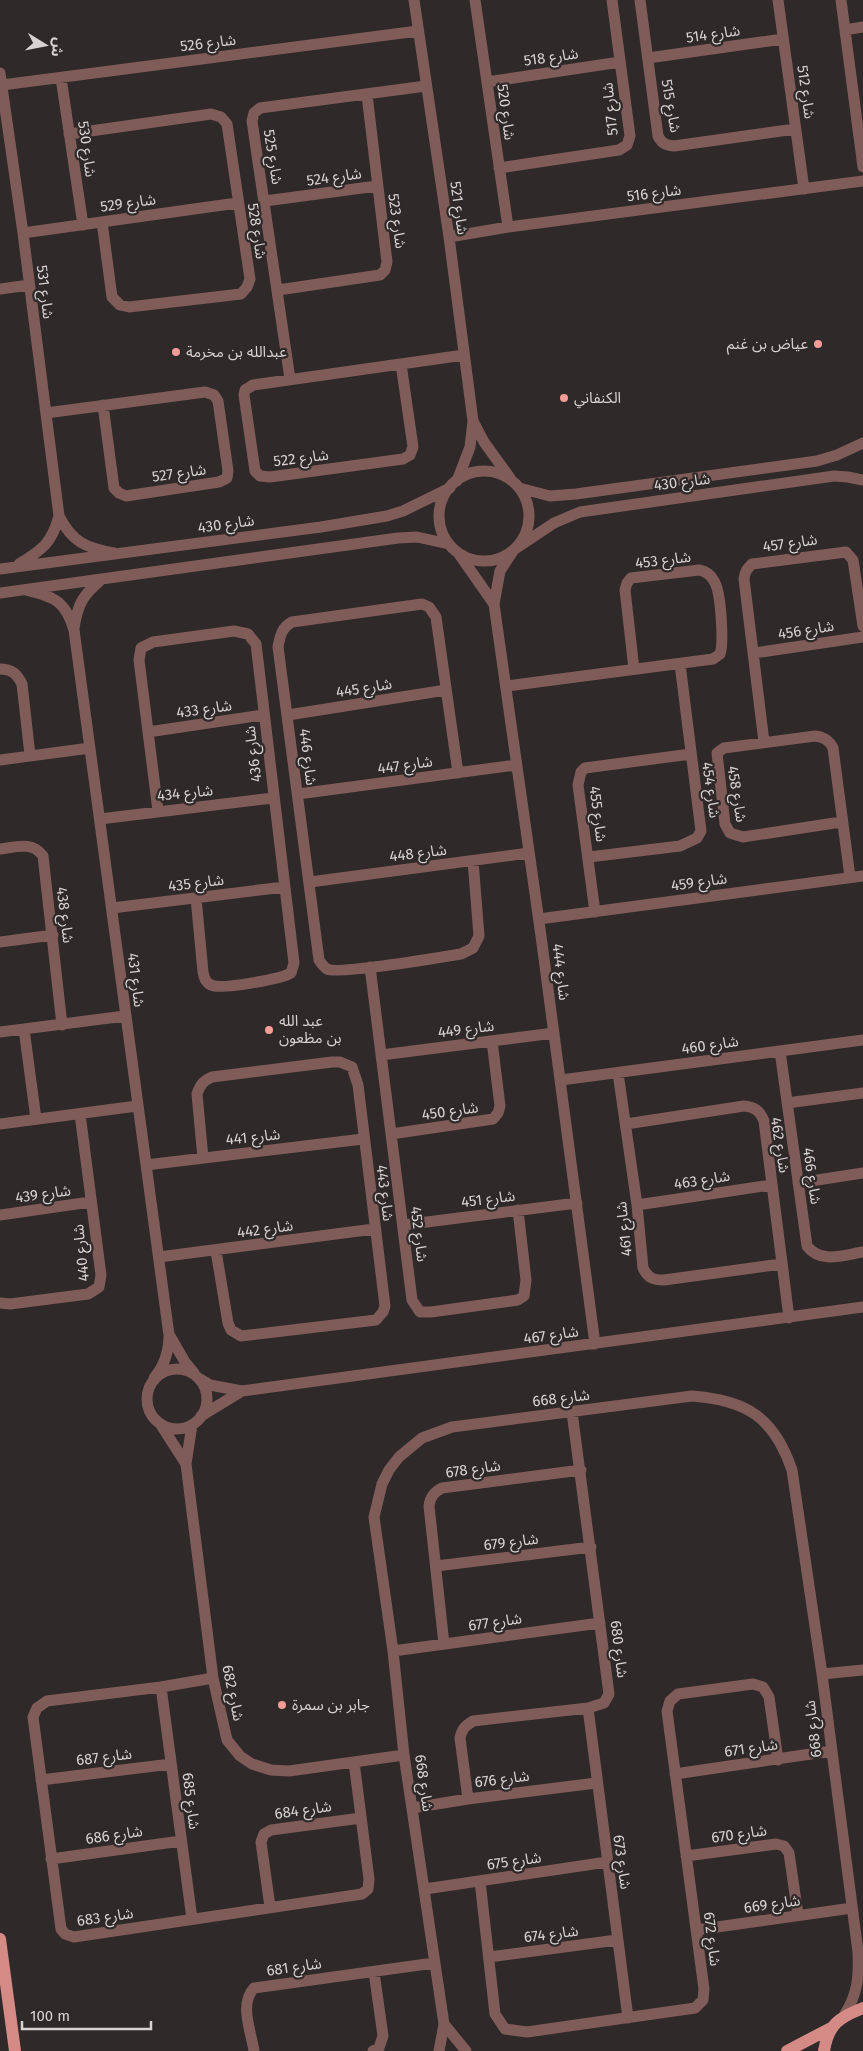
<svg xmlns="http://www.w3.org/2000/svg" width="863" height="2051" font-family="'Fira Sans','Noto Sans Arabic',sans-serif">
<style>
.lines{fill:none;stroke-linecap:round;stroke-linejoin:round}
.minor{stroke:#805c59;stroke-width:11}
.major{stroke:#d48b86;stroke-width:12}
.poi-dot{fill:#f59c96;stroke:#2f2929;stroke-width:2}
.labels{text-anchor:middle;stroke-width:4.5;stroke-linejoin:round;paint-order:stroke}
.street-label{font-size:15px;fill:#d7d3d3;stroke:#2f2929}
.poi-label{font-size:15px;fill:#d7d3d3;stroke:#2f2929;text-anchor:start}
</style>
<rect width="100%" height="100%" fill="#2f2929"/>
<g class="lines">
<path class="minor" d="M414 0 449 237 473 421 470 447 457 481
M475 0 508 227
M640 0 658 136C662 144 666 145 674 146L795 129
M778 0 804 189
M841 0 863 167
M845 30 863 27
M648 58 783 39
M0 73 23 233 59 516C72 542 86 548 114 553
M61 78 83 225
M487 82 620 62
M2 85 418 31
M69 134 211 114 221 117 227 124 250 279 247 287 241 294 129 307 120 305 112 297 102 222
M499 168 619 150 627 145 630 136 612 0
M265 201 377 186
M23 233 237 203
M449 237 508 227 863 181
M0 289 29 285
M278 290 380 275 385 270 387 262 367 95
M401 364 413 447 410 455 403 459 270 477 260 476 255 471 244 395 245 390 253 385 464 355
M290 379 252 121 254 113 260 108 426 86
M46 413 205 392 214 395 218 401 228 471 227 478 219 482 126 496 119 493 114 488 103 405
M473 421 484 442 510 478
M439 516a45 45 0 1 1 90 0a45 45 0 1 1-90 0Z
M519 488 550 496 576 494 817 461 837 455 863 443
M515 549 554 523 580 512 834 476 848 477 863 480
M513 551 500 571 494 604 541 936 595 1344
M459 554 494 604
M19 564C42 550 52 543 59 516
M0 569 321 527 387 516 403 511 450 488
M26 590C54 597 65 600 74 630L169 1335C169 1352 165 1365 154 1378
M0 593 398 538 417 537 449 544
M74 628C78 603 83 595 102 579
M754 653 863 637
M0 669C12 669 17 674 22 684L30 755
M507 686 713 659 720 654C724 643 721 591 714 581 711 575 705 571 699 570L631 578 627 583 625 590 634 669
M288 715 446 690
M148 732 263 715
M764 742 744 579C745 571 747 569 752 564L846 552 853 560 863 626
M0 760 90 748
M458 773 436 617 429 607 422 604 292 622C282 627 280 636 278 647L319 960C321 963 324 967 327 969 339 975 441 957 461 954L473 948 479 936 473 861
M298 794 516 765
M158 811 139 660 141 648 153 642 234 631 248 634 256 644 294 963 291 973C281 979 221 990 211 985 205 982 204 977 203 972L196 898
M100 819 273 798
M841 822 743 837 730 833 725 824 717 753 724 748 815 736C824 737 829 740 833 748L850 877
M0 849C17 847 32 841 43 856L62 1025
M589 857 680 846 697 838 701 831 680 664
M310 882 529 853
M112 908 284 887
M595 912 578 785 581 772 585 768 691 754
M539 919 863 876
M0 942 53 935
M370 967 412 1300 420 1312H431L518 1300 524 1296 526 1280 518 1210
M24 1029 36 1119
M0 1032 125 1016
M780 1051 807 1246C821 1264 843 1255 863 1252
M381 1055 554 1033
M618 1073 637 1205 643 1268C648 1278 653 1280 664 1280L781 1264
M561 1080 863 1040
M787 1103 863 1093
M0 1124 137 1106
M626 1124 744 1106C755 1107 760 1111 764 1121L789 1318
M391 1134 493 1119 498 1113 500 1106 492 1041
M203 1158 197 1094C200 1085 203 1081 212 1077L332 1062H340L352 1067 358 1085 385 1306 383 1312 376 1320 241 1336 231 1330 228 1323 216 1251
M146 1165 363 1139
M798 1183 863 1173
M637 1205 771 1185
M0 1215 90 1202
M403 1225 577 1203
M159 1257 374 1229
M0 1303 10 1304 88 1294 99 1287 101 1275 80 1114
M170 1336 185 1362 194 1373
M147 1399a30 30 0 1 1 60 0a30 30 0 1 1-60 0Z
M200 1379 210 1385 242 1391 863 1307
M201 1416 242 1391
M161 1425 186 1464
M192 1425 186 1464 213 1678 227 1740 240 1756 252 1764 271 1770 289 1771 404 1755
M436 1566 591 1547
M444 1644 429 1506C430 1497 434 1492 442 1488L581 1470
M393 1651 600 1623
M822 1674 863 1670
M213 1678 161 1687 47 1701 37 1708 33 1717 61 1929 65 1934 74 1937 362 1894 368 1889 369 1879 354 1762
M161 1687 192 1919
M588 1708 628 2018
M675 1774 831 1751
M41 1780 171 1764
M468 1799 460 1738C462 1729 465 1726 473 1721L588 1708 604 1703 609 1694 572 1412
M412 1808 468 1799 596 1783
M686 1856 776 1844 784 1846 789 1853 798 1915
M51 1859 181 1841
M480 1881 495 2014 505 2029 527 2032 695 2008 703 2000 704 1989 667 1711 670 1701 678 1694 753 1684 763 1687 769 1697 778 1760
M425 1889 607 1862
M270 1907 261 1842 264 1834 271 1830 361 1818
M696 1930 852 1908
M489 1957 617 1940
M444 2024 466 2051
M254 2051C251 2031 239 2004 254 1988L434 1963
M373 2051 379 2048 383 2036 374 1972
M439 2051 444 2024 404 1755 393 1651 374 1517 382 1484 389 1470 399 1457 422 1438 452 1427 692 1396C746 1400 774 1417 792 1470L822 1674 858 1952C859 1976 858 1993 845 2014"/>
<path class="major" d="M0 1939 15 2051
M787 2051 833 2027
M824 2051C828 2025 839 2017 863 2008"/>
</g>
<g class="poi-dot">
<circle cx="818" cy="344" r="5"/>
<circle cx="176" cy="352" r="5"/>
<circle cx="564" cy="398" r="5"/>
<circle cx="269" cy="1030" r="5"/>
<circle cx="282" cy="1705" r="5"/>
</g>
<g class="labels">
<g class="street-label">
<text transform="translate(713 34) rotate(-8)" y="5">شارع 514</text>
<text transform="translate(208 43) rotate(-7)" y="5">شارع 526</text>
<text transform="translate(551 57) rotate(-8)" y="5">شارع 518</text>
<text transform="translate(806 92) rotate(82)" y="5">شارع 512</text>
<text transform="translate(671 106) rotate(80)" y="5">شارع 515</text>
<text transform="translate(610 109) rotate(-96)" y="5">شارع 517</text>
<text transform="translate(506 112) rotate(82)" y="5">شارع 520</text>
<text transform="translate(87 149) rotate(82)" y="5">شارع 530</text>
<text transform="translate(273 157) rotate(81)" y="5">شارع 525</text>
<text transform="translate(334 177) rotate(-8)" y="5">شارع 524</text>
<text transform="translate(654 193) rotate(-7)" y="5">شارع 516</text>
<text transform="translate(128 203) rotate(-8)" y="5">شارع 529</text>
<text transform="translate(459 208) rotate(82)" y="5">شارع 521</text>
<text transform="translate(397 221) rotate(82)" y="5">شارع 523</text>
<text transform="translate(257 231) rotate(81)" y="5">شارع 528</text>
<text transform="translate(45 292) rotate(83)" y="5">شارع 531</text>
<text transform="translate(301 458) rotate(-7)" y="5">شارع 522</text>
<text transform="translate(179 473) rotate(-8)" y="5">شارع 527</text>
<text transform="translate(682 482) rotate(-7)" y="5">شارع 430</text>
<text transform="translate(226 524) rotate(-8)" y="5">شارع 430</text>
<text transform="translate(790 543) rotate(-8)" y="5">شارع 457</text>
<text transform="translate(663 560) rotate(-7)" y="5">شارع 453</text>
<text transform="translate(806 630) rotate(-9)" y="5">شارع 456</text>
<text transform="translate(364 688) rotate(-9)" y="5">شارع 445</text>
<text transform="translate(204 709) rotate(-8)" y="5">شارع 433</text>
<text transform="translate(253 754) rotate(-97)" y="5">شارع 436</text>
<text transform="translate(308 757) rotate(83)" y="5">شارع 446</text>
<text transform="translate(405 765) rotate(-8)" y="5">شارع 447</text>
<text transform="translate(711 790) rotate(82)" y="5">شارع 454</text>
<text transform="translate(185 793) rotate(-6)" y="5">شارع 434</text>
<text transform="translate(737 794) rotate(81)" y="5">شارع 458</text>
<text transform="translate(598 814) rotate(83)" y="5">شارع 455</text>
<text transform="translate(418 853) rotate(-7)" y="5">شارع 448</text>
<text transform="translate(699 882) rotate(-8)" y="5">شارع 459</text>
<text transform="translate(196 883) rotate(-7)" y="5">شارع 435</text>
<text transform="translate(65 915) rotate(83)" y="5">شارع 438</text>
<text transform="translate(561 972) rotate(83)" y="5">شارع 444</text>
<text transform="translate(136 980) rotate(83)" y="5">شارع 431</text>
<text transform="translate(466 1029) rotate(-7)" y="5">شارع 449</text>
<text transform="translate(710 1045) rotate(-8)" y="5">شارع 460</text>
<text transform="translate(450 1111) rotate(-8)" y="5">شارع 450</text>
<text transform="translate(253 1137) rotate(-6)" y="5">شارع 441</text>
<text transform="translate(780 1145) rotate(81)" y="5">شارع 462</text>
<text transform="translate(812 1176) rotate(82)" y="5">شارع 466</text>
<text transform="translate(702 1180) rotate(-9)" y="5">شارع 463</text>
<text transform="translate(385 1193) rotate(83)" y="5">شارع 443</text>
<text transform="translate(43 1194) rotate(-8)" y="5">شارع 439</text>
<text transform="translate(488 1199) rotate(-7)" y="5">شارع 451</text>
<text transform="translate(265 1229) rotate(-8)" y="5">شارع 442</text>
<text transform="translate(624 1229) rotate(-96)" y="5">شارع 461</text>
<text transform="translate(419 1234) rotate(83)" y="5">شارع 452</text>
<text transform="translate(81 1253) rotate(-96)" y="5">شارع 440</text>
<text transform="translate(551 1335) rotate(-8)" y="5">شارع 467</text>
<text transform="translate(561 1398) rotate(-7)" y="5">شارع 668</text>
<text transform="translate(473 1469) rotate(-8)" y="5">شارع 678</text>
<text transform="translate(511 1542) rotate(-7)" y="5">شارع 679</text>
<text transform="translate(495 1622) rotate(-8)" y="5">شارع 677</text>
<text transform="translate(619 1649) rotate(83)" y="5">شارع 680</text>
<text transform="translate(233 1693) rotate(78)" y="5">شارع 682</text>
<text transform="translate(813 1729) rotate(-97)" y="5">شارع 668</text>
<text transform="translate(751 1748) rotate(-8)" y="5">شارع 671</text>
<text transform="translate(104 1757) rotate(-7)" y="5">شارع 687</text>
<text transform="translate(502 1779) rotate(-7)" y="5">شارع 676</text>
<text transform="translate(424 1783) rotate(82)" y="5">شارع 668</text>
<text transform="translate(191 1801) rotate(83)" y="5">شارع 685</text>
<text transform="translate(303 1810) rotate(-8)" y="5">شارع 684</text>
<text transform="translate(739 1834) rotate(-8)" y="5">شارع 670</text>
<text transform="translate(114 1835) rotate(-8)" y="5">شارع 686</text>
<text transform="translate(514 1861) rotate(-8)" y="5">شارع 675</text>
<text transform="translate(622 1862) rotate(82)" y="5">شارع 673</text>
<text transform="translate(772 1904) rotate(-8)" y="5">شارع 669</text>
<text transform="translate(105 1917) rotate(-8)" y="5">شارع 683</text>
<text transform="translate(551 1934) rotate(-7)" y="5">شارع 674</text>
<text transform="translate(712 1939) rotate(83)" y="5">شارع 672</text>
<text transform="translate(294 1967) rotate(-8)" y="5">شارع 681</text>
</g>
<g class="poi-label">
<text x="808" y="349" text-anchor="end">عياض بن غنم</text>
<text x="186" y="357">عبدالله بن مخرمة</text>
<text x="574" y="403">الكنفاني</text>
<text x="279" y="1026">عبد الله<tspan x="279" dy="17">بن مظعون</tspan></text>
<text x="292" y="1710">جابر بن سمرة</text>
</g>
</g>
<g transform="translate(45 45) rotate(100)" stroke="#2f2929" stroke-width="4" paint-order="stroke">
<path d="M0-4L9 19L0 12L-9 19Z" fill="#d7d3d3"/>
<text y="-8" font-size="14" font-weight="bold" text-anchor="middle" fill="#d7d3d3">ش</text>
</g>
<path d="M22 2021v8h129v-8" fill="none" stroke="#d7d3d3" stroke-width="2.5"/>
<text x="30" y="2021" font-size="15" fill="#d7d3d3" stroke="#2f2929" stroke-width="4" paint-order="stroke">100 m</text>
</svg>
